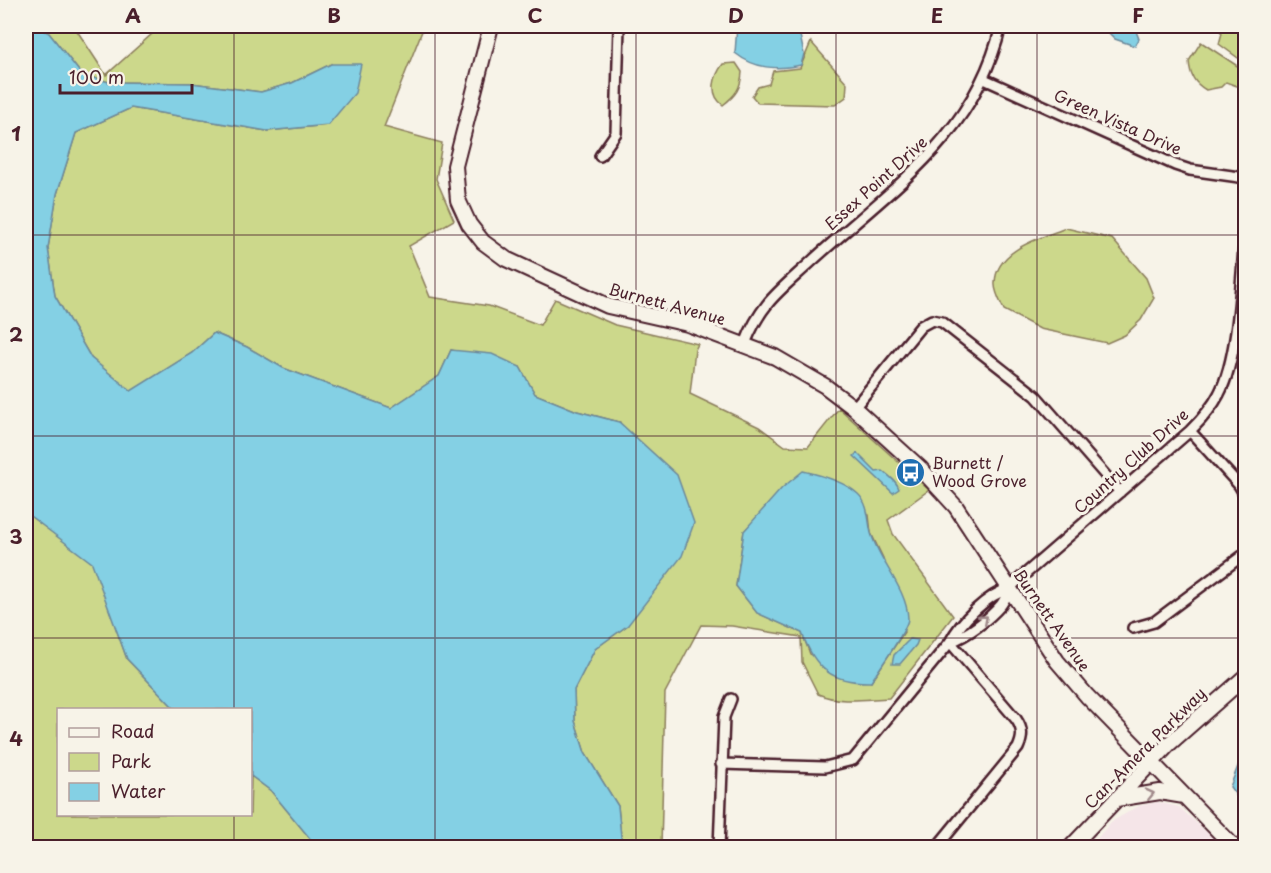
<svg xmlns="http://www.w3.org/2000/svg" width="1271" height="873" font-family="'Playpen Sans',sans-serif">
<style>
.built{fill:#f5e5e8}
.green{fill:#ccd88b;stroke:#8b7c5b;stroke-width:1.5;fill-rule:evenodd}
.water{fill:#84d0e4;stroke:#6d899a;stroke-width:1.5}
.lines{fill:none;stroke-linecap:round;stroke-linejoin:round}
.street-casing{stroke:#4a1f2b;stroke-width:14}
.secondary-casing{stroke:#4a1f2b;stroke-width:18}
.street{stroke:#f7f3e8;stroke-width:9}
.secondary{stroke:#f7f3e8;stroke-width:14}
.oneway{stroke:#a0898a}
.grid{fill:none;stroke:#4a1f2b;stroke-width:1.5;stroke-opacity:0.55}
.labels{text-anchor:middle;stroke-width:6;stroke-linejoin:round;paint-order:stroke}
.street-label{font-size:16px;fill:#4a1f2b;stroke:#f7f3e8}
.poi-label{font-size:16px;fill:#4a1f2b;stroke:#f7f3e8;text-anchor:start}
.neatline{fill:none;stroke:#4a1f2b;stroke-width:2}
.grid-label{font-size:20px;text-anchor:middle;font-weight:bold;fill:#4a1f2b}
</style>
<rect width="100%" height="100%" fill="#f7f3e8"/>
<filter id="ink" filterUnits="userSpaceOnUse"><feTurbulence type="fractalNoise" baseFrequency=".0167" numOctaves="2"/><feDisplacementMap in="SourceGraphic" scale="12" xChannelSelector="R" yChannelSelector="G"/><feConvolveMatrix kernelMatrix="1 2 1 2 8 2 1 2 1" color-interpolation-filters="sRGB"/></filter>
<g filter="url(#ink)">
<path class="built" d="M1157 802 1179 807 1223 847H1090L1111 822 1139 806Z"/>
<path class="green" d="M36 26H74L106 75 161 26H424L384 127 442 143 436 179 454 220 409 246 430 297 489 306 540 325 555 299 615 325 698 344 695 350 690 394 759 427 785 446 808 447 839 408 929 490 888 520 893 534 953 616 889 698C864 699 842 704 818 694L802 662 801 637 732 626 701 625 665 693 661 847H622L618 806 585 753 575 721 574 690 595 649 628 625 620 422 577 411 535 394 520 367 451 350 439 376 391 408 283 368 247 347 214 333 192 353 131 392 91 358 55 296 48 248 57 194 76 133 131 108 267 131 328 125 331 64 292 83 261 92 191 83 109 82 82 75 49 33ZM762 513 869 515 871 533 883 558 904 632 871 682 810 654 802 633 757 613 736 586 744 531Z
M1215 26H1245V63L1219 44 1222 33Z
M811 42 847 83 846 97 835 105 758 103 752 96 758 87 769 84 773 71 800 68Z
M1201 42 1245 71V89L1226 82 1221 87 1206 90C1194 83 1190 75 1189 61Z
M736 63 742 72C741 88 736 95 723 105 708 94 714 76 723 64Z
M1066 228 1112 239 1146 278 1154 298 1141 320 1125 335 1107 343 1040 329 1004 310C1001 303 994 291 995 283 996 249 1041 238 1066 228Z
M26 513 93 563 127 659 175 709 58 710V814H250L251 776 271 791 317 847H26Z"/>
<path class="water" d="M26 26H36L49 33 82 75 109 82 191 83 261 92 292 83 331 64H361L355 93 328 125 267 131 131 108 76 133 57 194 48 248 55 296 91 358 131 391 192 353 214 333 247 347 283 368 391 408 439 376 451 350 492 354 520 367 535 394 577 411 619 422 677 475 694 523 682 556 628 625 595 649 574 690 575 721 585 753 618 806 622 847H317L271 791 251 776 250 710 175 709 127 659 92 563 26 513Z
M737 26H798L804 54 801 65C776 70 755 69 735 53Z
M1102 26H1134L1139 39 1135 46 1115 39Z
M857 453 876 472 883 471C889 476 897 481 899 489L893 493 854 456Z
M803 471C821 475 844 481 858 494 869 504 868 521 871 533 879 561 907 589 908 618 909 628 878 670 871 682 832 683 815 669 802 633L757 613 736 586 744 531 782 488Z
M910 639 918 640 916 645 900 664H892L894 655Z
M1245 748V808L1230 787Z"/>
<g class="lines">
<defs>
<path id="street" d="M984 79 1175 165 1190 170 1246 178
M600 156 616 133 619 26
M745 344C761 302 781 290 813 260 892 188 975 136 1001 26
M854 408 921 326 932 320 942 322 1036 396 1120 492
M1190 431 1239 485 1246 497
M1133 628 1154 622 1246 553
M950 642C968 635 988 620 1001 605 1007 597 1009 588 1017 581L1190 431C1201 420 1212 408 1219 394 1240 355 1241 271 1246 225
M721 764 825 767 853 760 950 642C961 621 987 595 1010 588
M719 848 724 717 731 699
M936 848 1018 748C1023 737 1023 729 1016 719L950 642"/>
<path id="secondary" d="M491 26 455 166 458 200 469 224 483 242 506 259 608 306 688 324 775 357 825 386 854 408 921 469 956 507 1057 661 1087 696 1235 848
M1116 799 1160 792 1184 796
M1070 848 1170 743 1246 676"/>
</defs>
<use href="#street" class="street-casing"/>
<use href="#secondary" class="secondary-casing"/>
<use href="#street" class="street"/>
<use href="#secondary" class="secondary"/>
</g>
<defs><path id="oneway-chevron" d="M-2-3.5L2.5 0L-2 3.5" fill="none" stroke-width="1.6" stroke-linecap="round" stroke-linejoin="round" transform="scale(1.5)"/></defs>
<g class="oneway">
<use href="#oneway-chevron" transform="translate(984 619) rotate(-41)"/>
<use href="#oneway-chevron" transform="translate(1150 794) rotate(-13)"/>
</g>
</g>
<path class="grid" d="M234 26V710M435 26V848M636 26V848M836 26V848M1037 26V848M26 235H1246M26 436H1246M26 638H1246M234 814V848"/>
<defs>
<symbol id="bus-disc" viewBox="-11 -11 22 22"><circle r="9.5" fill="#1f6fb2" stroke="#f7f3e8"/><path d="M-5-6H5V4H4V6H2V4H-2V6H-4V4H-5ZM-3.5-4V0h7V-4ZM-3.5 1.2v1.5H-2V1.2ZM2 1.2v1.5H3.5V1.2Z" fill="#fff"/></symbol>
</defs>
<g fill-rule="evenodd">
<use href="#bus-disc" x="894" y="456" width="33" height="33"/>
</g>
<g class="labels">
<g class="street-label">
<text transform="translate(1118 122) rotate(24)" y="6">Green Vista Drive</text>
<text transform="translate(876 183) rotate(-42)" y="6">Essex Point Drive</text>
<text transform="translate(667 304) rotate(15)" y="6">Burnett Avenue</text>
<text transform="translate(1131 461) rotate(-42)" y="6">Country Club Drive</text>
<text transform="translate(1052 620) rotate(55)" y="6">Burnett Avenue</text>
<text transform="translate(1145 748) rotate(-45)" y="6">Can-Amera Parkway</text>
</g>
<g class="poi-label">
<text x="932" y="469">Burnett /<tspan x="932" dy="18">Wood Grove</tspan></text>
</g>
</g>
<rect width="1271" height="873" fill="none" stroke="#f7f3e8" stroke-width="66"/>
<rect x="57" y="708" width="195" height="108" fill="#f7f3e8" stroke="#b29e9c" stroke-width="1.5"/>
<rect x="69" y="728" width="30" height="9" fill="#f7f3e8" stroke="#b29e9c" stroke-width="1.5"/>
<text x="111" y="738" font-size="18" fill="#4a1f2b">Road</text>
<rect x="69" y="753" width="30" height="18" fill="#ccd88b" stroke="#b29e9c" stroke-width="1.5"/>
<text x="111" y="768" font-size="18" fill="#4a1f2b">Park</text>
<rect x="69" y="783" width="30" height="18" fill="#84d0e4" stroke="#b29e9c" stroke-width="1.5"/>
<text x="111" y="798" font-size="18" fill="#4a1f2b">Water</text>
<path d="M60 84v9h132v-9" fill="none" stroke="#4a1f2b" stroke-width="3"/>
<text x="69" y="84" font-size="18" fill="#4a1f2b" stroke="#f7f3e8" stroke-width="4.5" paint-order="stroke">100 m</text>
<rect x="33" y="33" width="1205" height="807" class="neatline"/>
<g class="grid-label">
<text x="133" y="23">A</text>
<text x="334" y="23">B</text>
<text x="535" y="23">C</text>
<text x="736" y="23">D</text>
<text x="937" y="23">E</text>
<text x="1138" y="23">F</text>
<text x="16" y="141">1</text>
<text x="16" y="342">2</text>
<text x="16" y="544">3</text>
<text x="16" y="746">4</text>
</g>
</svg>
